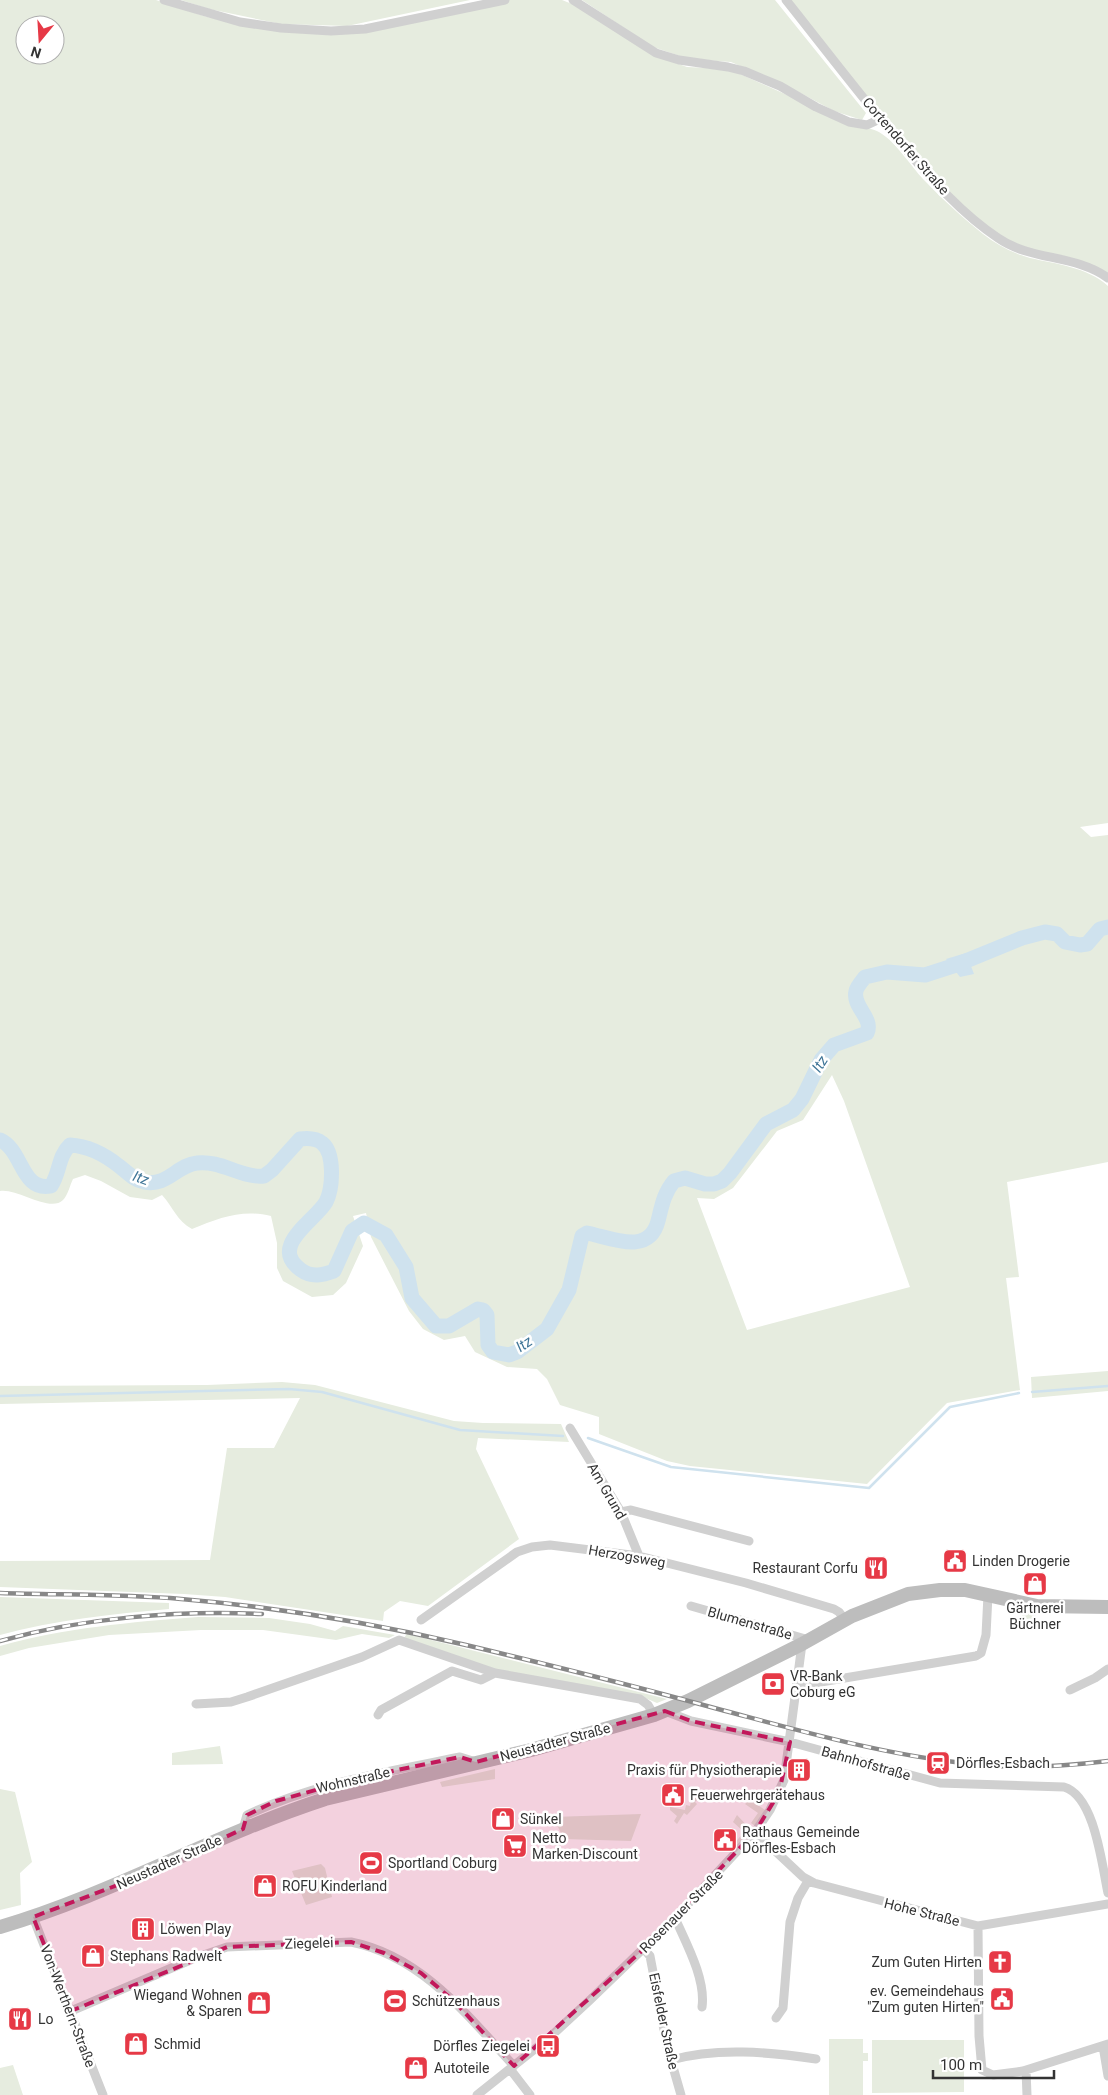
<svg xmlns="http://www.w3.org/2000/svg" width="1108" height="2095" font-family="Roboto,sans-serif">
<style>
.green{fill:#e6ecdf;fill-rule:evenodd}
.water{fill:#cfe2ee}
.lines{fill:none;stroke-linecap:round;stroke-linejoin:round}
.stream{stroke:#cfe2ee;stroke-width:2.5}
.river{stroke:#cfe2ee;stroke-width:15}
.street{stroke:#d0d0d0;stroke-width:9}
.secondary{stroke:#bdbdbd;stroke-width:14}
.rail-casing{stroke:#888;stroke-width:4.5}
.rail{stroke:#fff;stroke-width:2.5;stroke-dasharray:8;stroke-linecap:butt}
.marked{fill:#c2185b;fill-opacity:0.2;stroke:#c2185b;stroke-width:4;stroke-dasharray:10 6;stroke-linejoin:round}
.labels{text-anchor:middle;stroke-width:5;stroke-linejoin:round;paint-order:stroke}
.street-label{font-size:14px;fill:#333;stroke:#fff}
.poi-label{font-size:14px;fill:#333;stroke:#fff;text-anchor:start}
.water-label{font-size:15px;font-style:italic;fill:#3f7597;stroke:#fff}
</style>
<rect width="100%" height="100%" fill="#fff"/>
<path class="green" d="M0 0H156L207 17 348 34 508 0H562L582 8 650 54 687 67 729 69 861 128C869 128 875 129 882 134 895 142 912 167 923 179 941 198 962 217 983 234 997 245 1012 253 1030 258 1056 264 1087 267 1108 286V823L1080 827 1091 837 1108 835V1162L1007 1182 1019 1277 1006 1278 1020 1390 947 1403 867 1484 690 1466 667 1461 599 1434V1417L560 1405 547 1379 537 1369 507 1367 475 1352 465 1336 444 1340 423 1329 409 1311 371 1237 366 1213 353 1216 363 1246 346 1283 333 1295 312 1297 283 1281 277 1268V1243L271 1216C242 1209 219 1218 192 1229 177 1221 173 1207 162 1195L152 1200 130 1197 101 1181 85 1175 73 1179C70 1185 68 1195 63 1200 50 1213 17 1188 0 1191ZM25 25H55V55H25ZM832 1075 844 1101 910 1287 747 1330 697 1198 714 1199 733 1188 777 1131 803 1120Z
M181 0H470L347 26 281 24 209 9Z
M582 0H775L866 113 862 120 834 111 793 89 731 62 689 59 653 47Z
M788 0H1108V274C1078 252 1038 258 1008 240 966 215 932 175 901 138 863 93 825 46 788 0Z
M1108 1371V1391L1032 1398 1031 1377Z
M282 1382 315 1385 454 1421 483 1423 561 1424 569 1442 478 1438 476 1449 519 1539 428 1606 400 1601 384 1612 383 1621 225 1597 184 1594 0 1587V1561L210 1560 227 1448H274L300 1398 0 1404V1386L207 1385Z
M0 1597 169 1603V1609C113 1614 55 1620 0 1635Z
M1021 1612 1036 1615 1033 1620H1023Z
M198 1617 269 1618 310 1624 335 1631 343 1626 395 1635 389 1638 362 1634 336 1640 263 1630H201L109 1635 29 1648 0 1656V1646C64 1628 131 1622 198 1617Z
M407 1634 667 1699 657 1703 638 1695 497 1671 403 1639Z
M220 1746 223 1764 172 1765V1753Z
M495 1769V1779L442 1787 440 1782Z
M0 1789 15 1792 32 1862 20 1873 21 1905 0 1910Z
M693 1792 695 1793 697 1800 695 1802 697 1804 687 1815 684 1813 677 1824 674 1821 677 1816 670 1810V1807L685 1810 686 1805 690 1806Z
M750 1800 765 1810 755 1826 751 1823 758 1813 745 1804Z
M641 1814 631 1841 564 1839 553 1817Z
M737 1815 751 1830 736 1847 733 1845 744 1832 733 1822Z
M321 1864 325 1868 332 1897 306 1905 292 1871Z
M829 2039H863V2053H868V2061H863V2095H829Z
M872 2040H964V2092L872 2093Z
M13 2065 23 2095H0V2068Z"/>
<path class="water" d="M966 953 974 974 960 977 946 959Z"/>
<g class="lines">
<path class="stream" d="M1032 1392 1108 1386
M0 1396 289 1389 322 1392 460 1430 563 1436
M588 1438 671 1467 869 1488 950 1407 1019 1393"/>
<path class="river" d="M0 1140C23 1150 21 1192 51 1186 60 1173 58 1156 70 1145 89 1146 104 1154 119 1166 127 1172 134 1180 144 1182 167 1187 177 1165 197 1163 221 1160 241 1178 264 1176L272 1170 300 1139C308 1138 316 1138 322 1143 335 1153 333 1188 326 1202 315 1221 268 1246 301 1270 312 1278 323 1275 334 1271L352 1231 364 1223 386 1235 406 1267 412 1298 436 1326H449L478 1309 483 1310 487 1315 488 1345 493 1352 509 1355 517 1352 547 1329 569 1290 582 1236 587 1233C612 1238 649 1256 658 1221 662 1205 664 1193 674 1181L685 1178 705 1184H714L722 1181 730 1173 766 1124 793 1110 802 1099 821 1060 834 1045 867 1033C874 1018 852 1007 856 991 857 986 862 981 865 977L887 972 925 975 956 965 1022 938 1045 932 1057 934 1065 942 1080 945 1087 944 1100 929 1108 927"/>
<path class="street" d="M164 0 240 22 281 28 331 31 365 29 505 0
M573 0 656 53 679 60 728 67 744 71 780 86 816 107 849 122 867 125 880 119
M786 0C825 49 862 98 903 146 931 179 962 214 998 238 1031 261 1075 254 1108 278
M570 1428 621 1512 639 1556
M621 1512 631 1510 749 1541
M691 1606 809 1640
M421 1620 517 1552 532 1547 550 1545 639 1556 746 1583 834 1609 839 1612 845 1620
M797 1686 976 1656 981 1653 986 1635 988 1595
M1070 1690 1095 1678 1108 1669
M196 1704 231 1702 247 1697 362 1657 399 1640 495 1673 640 1699 648 1705 654 1715
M665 1711 691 1721 790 1742 940 1783 1064 1787C1095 1796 1102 1866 1108 1893
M378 1715 381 1710 452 1671 481 1680 495 1673
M243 1829 247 1815C314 1783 388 1772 460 1757L476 1762
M755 1832 803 1877 814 1883 978 1926 1108 1904
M33 1917 103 2095
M675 1918C686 1943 706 1979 702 2007
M978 1926 979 2036 982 2070 993 2075 1023 2071 1108 2044
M644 1949 650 1956 667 2046 681 2095
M71 2011 195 1958 227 1947 351 1942C422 1956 468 2016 514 2066
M776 2018 783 2008 790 1922 798 1898 808 1881
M1103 2046 1108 2076
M671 2060C717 2047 769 2052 816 2059
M510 2069 530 2095
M1026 2070 1027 2095
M477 2095 550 2037 590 2000 675 1918 755 1832 770 1810 784 1780 802 1644"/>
<path class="secondary" d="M0 1927C112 1894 214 1835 325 1799L531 1750 654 1715 688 1701 802 1644 852 1616 908 1594 940 1590H965L1037 1606 1108 1607"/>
<defs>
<path id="rail" d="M0 1593C60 1595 121 1594 181 1599 277 1607 372 1623 466 1645 550 1665 635 1686 718 1709 805 1732 894 1758 984 1765 1025 1769 1067 1766 1108 1761
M0 1641C82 1618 177 1610 262 1614"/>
</defs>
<use href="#rail" class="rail-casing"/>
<use href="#rail" class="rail"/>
</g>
<path class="marked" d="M665 1711 691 1721 790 1742 779 1793 755 1832 644 1949 514 2066 454 2001 421 1973 384 1953 351 1942 227 1947 71 2011 33 1917 131 1880 243 1829 247 1815 276 1801 359 1778 460 1757 476 1762Z"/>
<defs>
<symbol id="civic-square" viewBox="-11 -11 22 22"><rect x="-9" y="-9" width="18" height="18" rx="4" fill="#e63946" stroke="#fff"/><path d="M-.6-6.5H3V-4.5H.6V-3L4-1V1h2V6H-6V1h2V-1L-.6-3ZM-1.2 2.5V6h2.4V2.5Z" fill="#fff"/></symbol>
<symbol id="restaurant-square" viewBox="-11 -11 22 22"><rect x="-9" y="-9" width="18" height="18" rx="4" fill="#e63946" stroke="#fff"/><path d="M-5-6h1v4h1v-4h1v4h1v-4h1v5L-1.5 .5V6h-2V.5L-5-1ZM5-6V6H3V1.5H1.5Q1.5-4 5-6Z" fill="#fff"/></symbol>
<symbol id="shop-square" viewBox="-11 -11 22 22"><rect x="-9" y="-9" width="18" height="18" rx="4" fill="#e63946" stroke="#fff"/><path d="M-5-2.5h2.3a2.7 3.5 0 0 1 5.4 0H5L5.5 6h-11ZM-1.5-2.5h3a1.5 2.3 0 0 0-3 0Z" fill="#fff"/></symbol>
<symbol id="bank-square" viewBox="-11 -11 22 22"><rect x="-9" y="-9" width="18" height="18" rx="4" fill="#e63946" stroke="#fff"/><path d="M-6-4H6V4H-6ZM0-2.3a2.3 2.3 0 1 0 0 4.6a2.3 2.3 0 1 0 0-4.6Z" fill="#fff"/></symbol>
<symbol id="station-square" viewBox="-11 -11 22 22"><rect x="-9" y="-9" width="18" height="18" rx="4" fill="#e63946" stroke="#fff"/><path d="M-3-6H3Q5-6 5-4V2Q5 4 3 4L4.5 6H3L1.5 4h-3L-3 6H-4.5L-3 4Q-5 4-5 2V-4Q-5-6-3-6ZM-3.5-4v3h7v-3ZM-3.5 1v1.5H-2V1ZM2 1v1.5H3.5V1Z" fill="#fff"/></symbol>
<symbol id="building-square" viewBox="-11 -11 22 22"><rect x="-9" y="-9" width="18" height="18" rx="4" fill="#e63946" stroke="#fff"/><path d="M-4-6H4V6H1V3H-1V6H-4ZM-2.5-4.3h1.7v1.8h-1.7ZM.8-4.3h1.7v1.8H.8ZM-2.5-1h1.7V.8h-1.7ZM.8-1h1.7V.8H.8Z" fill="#fff"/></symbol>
<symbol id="supermarket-square" viewBox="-11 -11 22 22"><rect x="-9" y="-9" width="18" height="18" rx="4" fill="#e63946" stroke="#fff"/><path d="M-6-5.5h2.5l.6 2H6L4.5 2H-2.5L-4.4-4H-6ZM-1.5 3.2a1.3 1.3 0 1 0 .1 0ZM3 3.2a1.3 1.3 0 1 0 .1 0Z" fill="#fff"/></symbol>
<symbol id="stadium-square" viewBox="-11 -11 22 22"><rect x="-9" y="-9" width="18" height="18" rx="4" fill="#e63946" stroke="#fff"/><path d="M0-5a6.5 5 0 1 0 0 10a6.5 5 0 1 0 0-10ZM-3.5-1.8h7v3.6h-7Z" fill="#fff"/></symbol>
<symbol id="church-square" viewBox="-11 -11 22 22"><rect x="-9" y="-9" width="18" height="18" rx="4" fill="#e63946" stroke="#fff"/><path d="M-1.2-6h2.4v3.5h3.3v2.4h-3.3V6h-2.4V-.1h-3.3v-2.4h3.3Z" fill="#fff"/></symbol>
<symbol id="bus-square" viewBox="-11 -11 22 22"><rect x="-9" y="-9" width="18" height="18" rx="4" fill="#e63946" stroke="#fff"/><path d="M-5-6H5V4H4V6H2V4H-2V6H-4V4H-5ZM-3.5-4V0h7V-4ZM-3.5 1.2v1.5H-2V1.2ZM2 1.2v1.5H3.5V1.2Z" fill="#fff"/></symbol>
</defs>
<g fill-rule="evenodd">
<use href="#civic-square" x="941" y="1547" width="28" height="28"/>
<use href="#restaurant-square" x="862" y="1554" width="28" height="28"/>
<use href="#shop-square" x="1021" y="1570" width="28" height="28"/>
<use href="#bank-square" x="759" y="1670" width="28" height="28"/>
<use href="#station-square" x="924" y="1749" width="28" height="28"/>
<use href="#building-square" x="785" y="1756" width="28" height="28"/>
<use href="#civic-square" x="659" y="1781" width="28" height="28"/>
<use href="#shop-square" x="489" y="1805" width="28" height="28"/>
<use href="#civic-square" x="711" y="1826" width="28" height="28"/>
<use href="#supermarket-square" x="501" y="1832" width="28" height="28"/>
<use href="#stadium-square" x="357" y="1849" width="28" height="28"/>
<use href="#shop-square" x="251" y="1872" width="28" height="28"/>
<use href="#building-square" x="129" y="1915" width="28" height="28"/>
<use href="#shop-square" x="79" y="1942" width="28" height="28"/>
<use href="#church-square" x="986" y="1948" width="28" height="28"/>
<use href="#civic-square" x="988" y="1985" width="28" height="28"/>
<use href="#stadium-square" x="381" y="1987" width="28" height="28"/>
<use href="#shop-square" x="245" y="1989" width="28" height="28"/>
<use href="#restaurant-square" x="6" y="2005" width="28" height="28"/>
<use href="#shop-square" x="122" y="2030" width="28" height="28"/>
<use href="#bus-square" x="534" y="2032" width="28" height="28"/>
<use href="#shop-square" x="402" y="2054" width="28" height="28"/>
</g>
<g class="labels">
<g class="street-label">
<text transform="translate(906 146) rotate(49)" y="5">Cortendorfer Straße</text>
<text transform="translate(607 1491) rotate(60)" y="5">Am Grund</text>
<text transform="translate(627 1556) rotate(10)" y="5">Herzogsweg</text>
<text transform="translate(750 1623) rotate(16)" y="5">Blumenstraße</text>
<text transform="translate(555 1742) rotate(-15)" y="5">Neustadter Straße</text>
<text transform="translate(866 1763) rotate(16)" y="5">Bahnhofstraße</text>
<text transform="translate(353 1780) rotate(-13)" y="5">Wohnstraße</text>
<text transform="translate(169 1862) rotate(-24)" y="5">Neustadter Straße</text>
<text transform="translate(681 1911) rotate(-45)" y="5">Rosenauer Straße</text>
<text transform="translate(922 1912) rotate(14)" y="5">Hohe Straße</text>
<text transform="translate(309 1943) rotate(-2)" y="5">Ziegelei</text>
<text transform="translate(68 2006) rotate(69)" y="5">Von-Werthern-Straße</text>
<text transform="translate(664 2021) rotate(78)" y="5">Eisfelder Straße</text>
</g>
<g class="poi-label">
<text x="972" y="1566">Linden Drogerie</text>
<text x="858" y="1573" text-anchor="end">Restaurant Corfu</text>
<text x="1035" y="1613" text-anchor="middle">Gärtnerei<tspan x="1035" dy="16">Büchner</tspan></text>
<text x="790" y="1681">VR-Bank<tspan x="790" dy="16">Coburg eG</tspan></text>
<text x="956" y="1768">Dörfles-Esbach</text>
<text x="782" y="1775" text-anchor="end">Praxis für Physiotherapie</text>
<text x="690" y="1800">Feuerwehrgerätehaus</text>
<text x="520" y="1824">Sünkel</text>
<text x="742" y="1837">Rathaus Gemeinde<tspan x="742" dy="16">Dörfles-Esbach</tspan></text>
<text x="532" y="1843">Netto<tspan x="532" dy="16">Marken-Discount</tspan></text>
<text x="388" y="1868">Sportland Coburg</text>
<text x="282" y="1891">ROFU Kinderland</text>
<text x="160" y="1934">Löwen Play</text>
<text x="110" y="1961">Stephans Radwelt</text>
<text x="982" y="1967" text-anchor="end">Zum Guten Hirten</text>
<text x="984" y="1996" text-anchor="end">ev. Gemeindehaus<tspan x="984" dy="16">"Zum guten Hirten"</tspan></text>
<text x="242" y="2000" text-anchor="end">Wiegand Wohnen<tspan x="242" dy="16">&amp; Sparen</tspan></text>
<text x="412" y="2006">Schützenhaus</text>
<text x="38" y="2024">Lo</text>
<text x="154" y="2049">Schmid</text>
<text x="530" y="2051" text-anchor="end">Dörfles Ziegelei</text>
<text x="434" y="2073">Autoteile</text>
</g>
<g class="water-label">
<text transform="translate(820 1064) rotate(-57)" y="5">Itz</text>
<text transform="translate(141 1178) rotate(19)" y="5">Itz</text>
<text transform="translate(524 1344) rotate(-34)" y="5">Itz</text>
</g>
</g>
<g transform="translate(40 40) rotate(198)"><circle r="24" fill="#ffffff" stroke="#adadad"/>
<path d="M0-4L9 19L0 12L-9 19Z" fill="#e63946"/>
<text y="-8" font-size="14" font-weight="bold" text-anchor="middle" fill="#333333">N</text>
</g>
<path d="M933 2070v8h121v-8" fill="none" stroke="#333333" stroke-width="2.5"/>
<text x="940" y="2070" font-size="15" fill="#333333" stroke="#ffffff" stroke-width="4" paint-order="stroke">100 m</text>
</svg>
